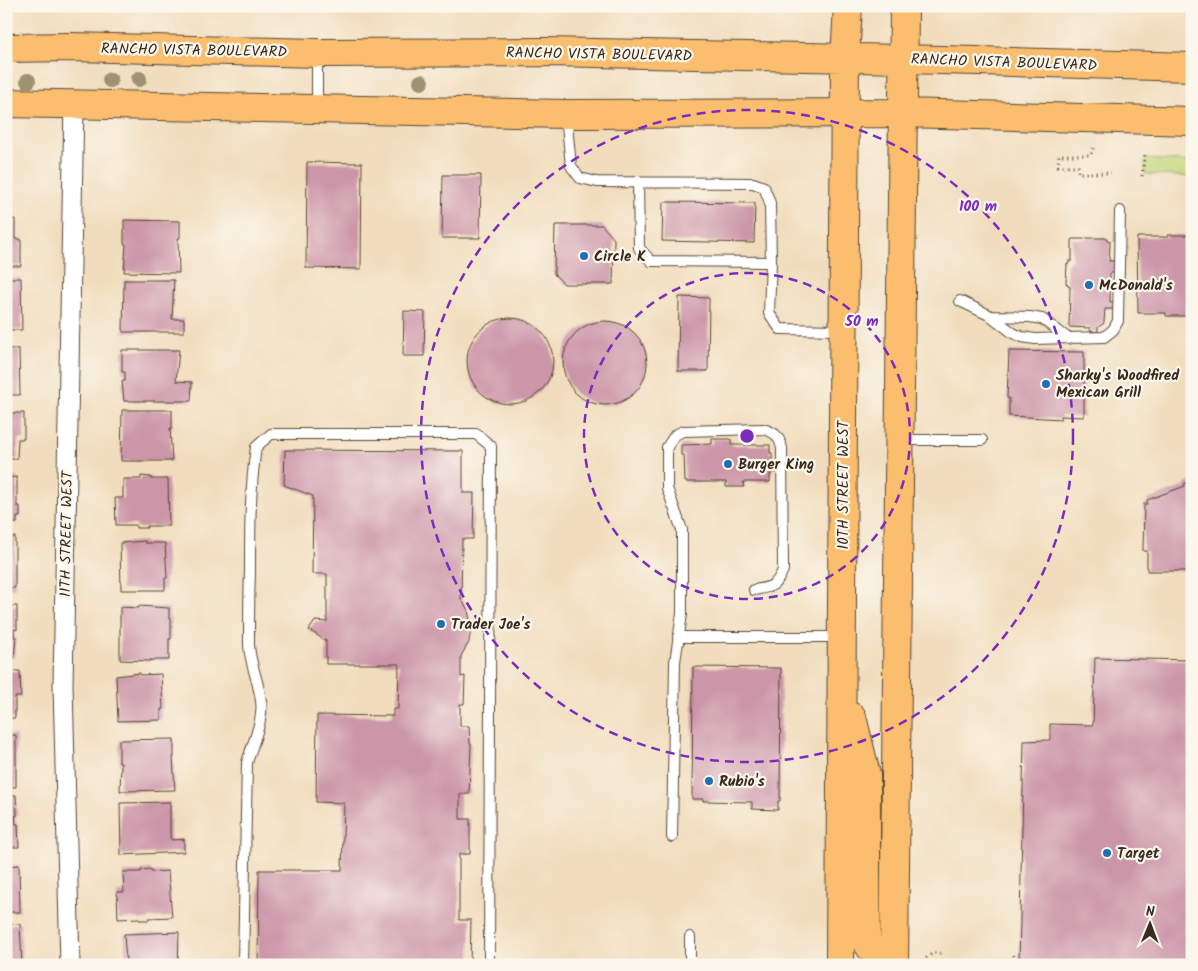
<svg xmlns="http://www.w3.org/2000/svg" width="1198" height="971" font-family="Kalam,sans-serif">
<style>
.green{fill:#c1d679;stroke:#7e804c}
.building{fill:#cc96a9}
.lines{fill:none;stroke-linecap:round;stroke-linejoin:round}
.lane-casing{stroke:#564536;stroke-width:12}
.street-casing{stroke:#564536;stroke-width:21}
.primary-casing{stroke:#564536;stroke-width:30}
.path{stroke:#564536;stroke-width:3;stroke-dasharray:1 4;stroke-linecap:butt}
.lane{stroke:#fff;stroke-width:10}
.street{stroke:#fff;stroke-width:19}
.primary{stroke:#fabe6e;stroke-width:28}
.tree{fill:#9f9272}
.ring{fill:none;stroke:#7b2cbf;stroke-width:2.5;stroke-dasharray:9 6}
.poi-dot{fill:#1f6fb2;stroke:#fbf7ec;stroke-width:2}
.labels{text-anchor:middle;stroke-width:4.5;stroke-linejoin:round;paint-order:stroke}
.street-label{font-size:15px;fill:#3b2a1e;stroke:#fbf7ec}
.poi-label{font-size:15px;font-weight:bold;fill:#3b2a1e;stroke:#fbf7ec;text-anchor:start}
.centre{fill:#7b2cbf;stroke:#fbf7ec;stroke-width:2.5}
.ring-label{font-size:15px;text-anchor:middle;font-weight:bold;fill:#7b2cbf;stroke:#fbf7ec;stroke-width:4.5;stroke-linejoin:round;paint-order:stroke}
</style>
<rect width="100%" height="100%" fill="#fbf7ec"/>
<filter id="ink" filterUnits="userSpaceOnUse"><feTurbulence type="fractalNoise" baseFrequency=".02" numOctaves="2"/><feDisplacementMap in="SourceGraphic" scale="10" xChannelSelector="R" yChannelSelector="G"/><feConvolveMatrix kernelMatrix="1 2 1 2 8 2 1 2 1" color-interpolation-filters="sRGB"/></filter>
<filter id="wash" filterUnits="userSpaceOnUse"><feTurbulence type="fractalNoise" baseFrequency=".0096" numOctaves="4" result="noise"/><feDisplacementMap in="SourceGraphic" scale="20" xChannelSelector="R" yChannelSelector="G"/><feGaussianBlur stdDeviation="1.12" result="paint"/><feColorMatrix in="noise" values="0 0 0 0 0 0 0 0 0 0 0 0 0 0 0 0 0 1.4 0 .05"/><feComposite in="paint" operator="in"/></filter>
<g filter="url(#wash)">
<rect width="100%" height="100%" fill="#f1ddbd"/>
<path class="green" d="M1145 159 1192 162V177L1145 174Z"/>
<g id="blocks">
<path class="building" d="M307 162 362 163 361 269 306 268Z
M443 175H481L480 238H442Z
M663 202 755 203 754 243 662 241Z
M6 219H15V239H21V266H6Z
M124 220 180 221V238H178L179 273 124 272 126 244H124Z
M555 225H602L614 239 613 284H564L554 274Z
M1168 235H1192V316H1166V313H1138L1137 237H1168Z
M1085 238H1107V241H1110L1109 261H1116L1115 273H1110V302H1115V309H1105L1104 322 1103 324 1098 327V332L1090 331V328L1069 327 1070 287 1066 283 1067 264H1069V261H1072V239H1085Z
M6 278H21L22 330H6Z
M124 280H174L172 319H184V332H123Z
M679 297 709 298 708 371H678Z
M404 311 425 312 424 356H403Z
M467 361a43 43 0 1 1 86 0a43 43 0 1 1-86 0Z
M563 363a42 42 0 1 1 84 0a42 42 0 1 1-84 0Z
M6 349H19L20 395H6Z
M122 350H179L176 381 192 382 191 401H124L122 381H125V372H122Z
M1009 351 1084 352V417L1061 416V419L1009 416V398H1007Z
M122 410H172V429L170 428 172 461H121Z
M6 413H24V439H18L17 459H6Z
M712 439H731V445H770V453H772V474H770V482H743L744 487H726V482H685L684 455H681V445L712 444Z
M285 450 463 451V493H474L473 539H462L461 599 468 610 471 628 469 642 461 656V677L465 676 464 704H460V726H469L470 744H471L469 794H460V819H470V854H459V920H471L470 965H258L259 870H342L344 803 316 802 317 715 393 716V709H398L399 664H326V641L309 630 315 621 327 622V574H312L313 496 284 485Z
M141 476 151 477V479H168L169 526H147V528H136V525H116L115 498H123V479H141Z
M17 477V506H20V517H17V523H6V478Z
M1192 481V571H1147V551H1143L1144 504H1147V500L1185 486 1184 484Z
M6 537H15V588H6Z
M145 541V543H165L167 578H165V590H121L120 543Z
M6 606H17V630L14 629V637H16L14 658H6Z
M139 606 169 608V618H171V639H169V660H150V661L120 660V607L139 608Z
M1095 658 1192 660V965L1019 964 1024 741 1050 740V724L1093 725Z
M693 667 781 668 780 801H778V810L752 809V802L703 801V799H692Z
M6 671H20L21 697H15V718H6Z
M140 673V675L161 674 163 709H161V720L118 721 116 676Z
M6 735H16V787H6Z
M174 739V757H173L175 790 120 791 121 763H119V740Z
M16 795 17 816H15L16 824H18L19 847H6V796Z
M170 802V838L172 840 184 839V852L121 855 120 803Z
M19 865 20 912H6V866Z
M151 869V872L168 871 172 917 149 918V920H139V918L118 919 117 892H124L123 872H141V870Z
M20 924 22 965H6V925Z
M179 932 178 965H124L123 962H126L124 934Z"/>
</g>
</g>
<g filter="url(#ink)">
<use href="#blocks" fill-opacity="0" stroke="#564536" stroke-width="1"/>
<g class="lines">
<defs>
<path id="lane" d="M317 55V108
M566 115 571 166 580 178 597 182 753 183 764 187 770 203 771 262 769 313 780 329 842 330
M638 181 639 248 651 261 771 262
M960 301 991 316 1013 333 1022 337 1035 339 1104 337 1113 330 1118 321 1120 211
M991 316 1030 317 1042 319 1069 339
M901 440H982
M678 637H842
M672 837 675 662 682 614V530L667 488V447L675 435 683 431 763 429C775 432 779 436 782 448L783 570C776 587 771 587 754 590
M243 965 247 763C252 744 264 720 261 701 259 682 250 664 249 645 249 621 249 596 250 572 250 530 250 489 256 447L271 434H476L491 446 489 965
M690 965V937"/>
<path id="street" d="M70 965 63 685 74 104"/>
<path id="primary" d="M6 48 72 47 317 53 546 52 904 59 1192 67
M6 103 566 114 903 113 1192 121
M852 717 866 774V941L882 965
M840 965 845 59 848 6
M894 965 904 6"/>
</defs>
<use href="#lane" class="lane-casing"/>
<use href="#street" class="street-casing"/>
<use href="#primary" class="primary-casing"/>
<path class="path" d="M1093 148 1091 155H1059L1058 166H1078V173H1111
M1142 176 1145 154
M1013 955 1015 965
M922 961 933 953H944"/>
<use href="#lane" class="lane"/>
<use href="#street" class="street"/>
<use href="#primary" class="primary"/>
</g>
<g class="tree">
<circle cx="139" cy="79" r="8"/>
<circle cx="110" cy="80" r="8"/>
<circle cx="28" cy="81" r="8"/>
<circle cx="421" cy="82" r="8"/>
</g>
</g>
<g class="ring">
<circle cx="747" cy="436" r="163"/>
<circle cx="747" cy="436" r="326"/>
</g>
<g class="poi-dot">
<circle cx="584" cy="256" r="5"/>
<circle cx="1089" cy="285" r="5"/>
<circle cx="1046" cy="384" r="5"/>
<circle cx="728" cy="464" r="5"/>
<circle cx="441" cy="624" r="5"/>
<circle cx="709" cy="781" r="5"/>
<circle cx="1107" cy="853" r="5"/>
</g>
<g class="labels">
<g class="street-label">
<text transform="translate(194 50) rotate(1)" y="5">RANCHO VISTA BOULEVARD</text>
<text transform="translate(599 54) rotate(1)" y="5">RANCHO VISTA BOULEVARD</text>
<text transform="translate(1004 62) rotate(2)" y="5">RANCHO VISTA BOULEVARD</text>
<text transform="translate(843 485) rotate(-90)" y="5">10TH STREET WEST</text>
<text transform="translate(66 534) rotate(-89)" y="5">11TH STREET WEST</text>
</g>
<g class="poi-label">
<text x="594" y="261">Circle K</text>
<text x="1099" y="290">McDonald's</text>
<text x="1056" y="380">Sharky's Woodfired<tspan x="1056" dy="17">Mexican Grill</tspan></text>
<text x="738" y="469">Burger King</text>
<text x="451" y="629">Trader Joe's</text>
<text x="719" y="786">Rubio's</text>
<text x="1117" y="858">Target</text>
</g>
</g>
<circle cx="747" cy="436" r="8" class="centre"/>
<g class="ring-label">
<text x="978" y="211">100 m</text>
<text x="862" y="326">50 m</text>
</g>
<rect width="1198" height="971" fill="none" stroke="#fbf7ec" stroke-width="25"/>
<g transform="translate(1150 924) rotate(1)" stroke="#fbf7ec" stroke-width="4" paint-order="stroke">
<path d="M0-4L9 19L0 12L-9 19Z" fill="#3b2a1e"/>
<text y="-8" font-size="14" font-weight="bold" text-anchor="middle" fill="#3b2a1e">N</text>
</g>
</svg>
